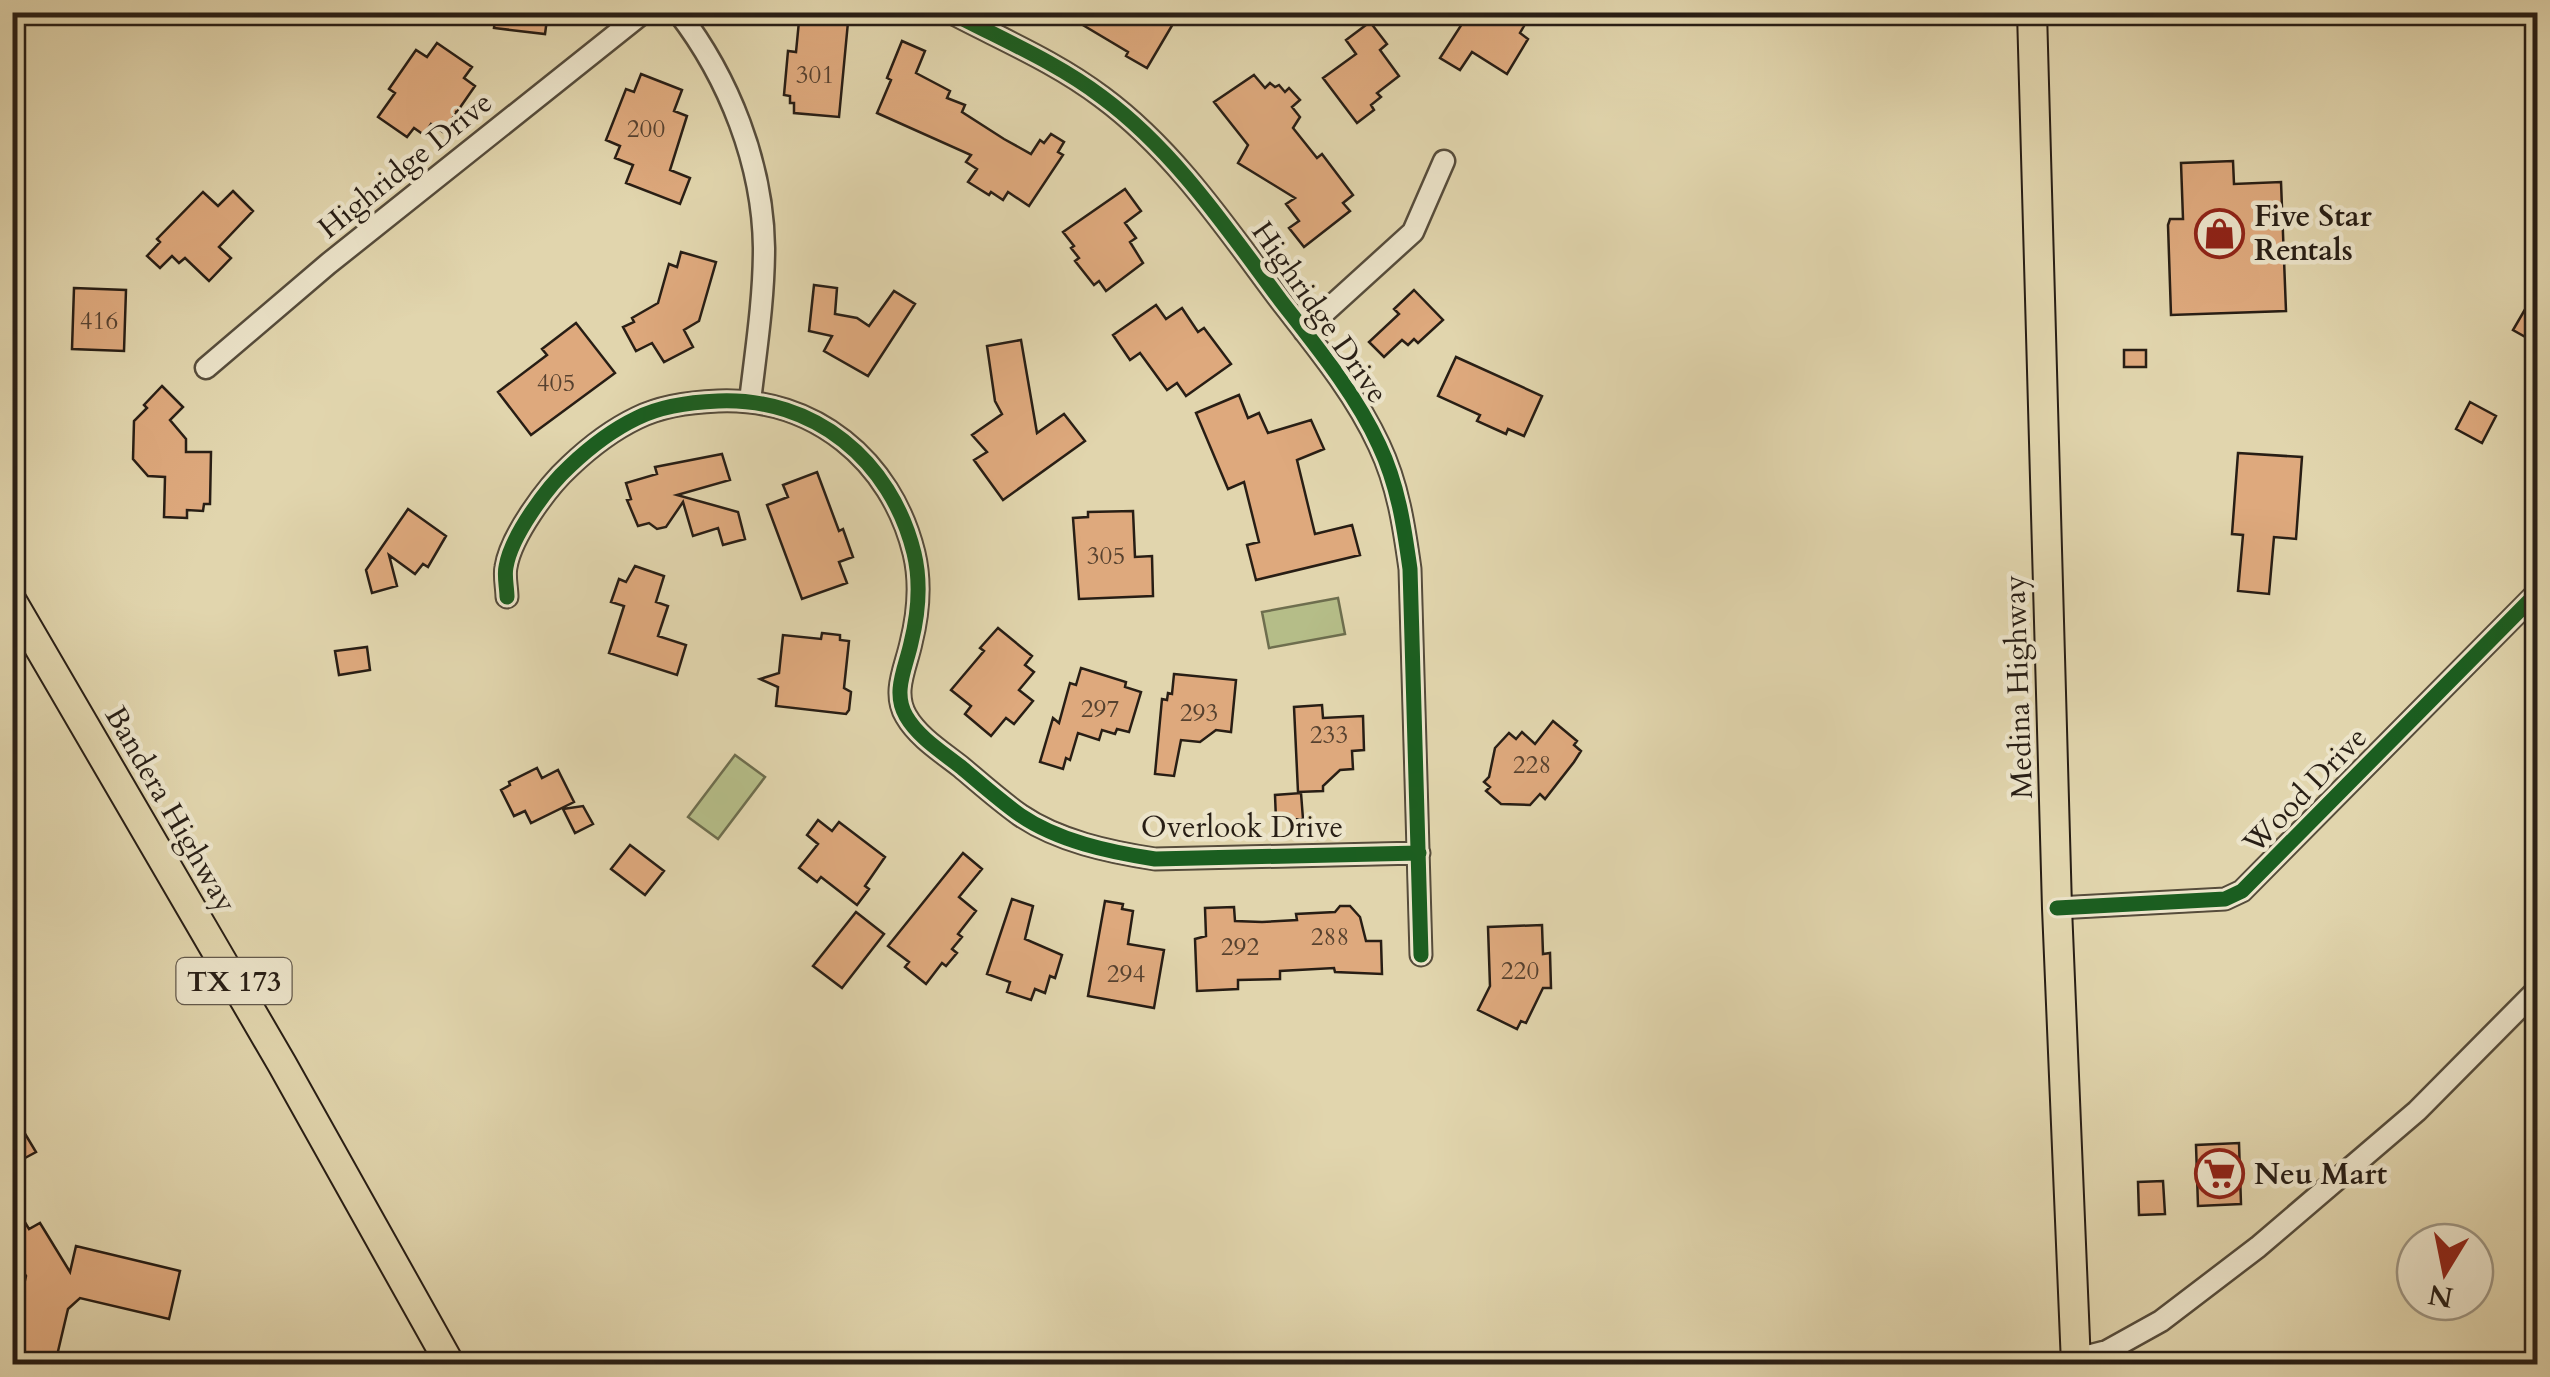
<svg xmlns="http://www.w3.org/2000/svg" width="2550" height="1377" font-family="Cardo,serif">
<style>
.green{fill:#b5bd88;stroke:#6e6e4e;stroke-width:2.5}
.building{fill:#dea97d;stroke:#281e15;stroke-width:2.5}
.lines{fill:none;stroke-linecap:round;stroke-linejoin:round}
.minor-casing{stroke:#564c3b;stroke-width:25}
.major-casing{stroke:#281e15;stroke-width:32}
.minor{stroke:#ece4ca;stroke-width:20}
.major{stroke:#e1d5ad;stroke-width:28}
.cycleway-casing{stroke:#ece4ca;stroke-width:21}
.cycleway{stroke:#1b5e20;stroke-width:15}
.labels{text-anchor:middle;stroke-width:9;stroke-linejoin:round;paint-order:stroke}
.number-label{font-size:25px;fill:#56412f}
.shield{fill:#ece4ca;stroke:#63594b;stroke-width:2.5}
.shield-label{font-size:28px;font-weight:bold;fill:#281e15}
.street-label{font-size:30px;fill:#281e15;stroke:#ece4ca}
.poi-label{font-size:30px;font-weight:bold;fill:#281e15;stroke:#ece4ca;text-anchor:start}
</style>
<rect width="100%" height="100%" fill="#e1d5ad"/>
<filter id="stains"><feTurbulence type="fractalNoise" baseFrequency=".002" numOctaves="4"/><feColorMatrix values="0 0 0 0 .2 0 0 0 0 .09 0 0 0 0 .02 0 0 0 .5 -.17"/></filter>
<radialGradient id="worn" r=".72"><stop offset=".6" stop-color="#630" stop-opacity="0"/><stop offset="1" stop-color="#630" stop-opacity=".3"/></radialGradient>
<path class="green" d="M1338 598 1345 634 1269 648 1262 612Z
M735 755 765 777 718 839 688 817Z"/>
<path class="building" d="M496 12H548L545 34 494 28Z
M804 12H833L832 20 848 22 839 117 794 113V103H790V96L784 95 788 51 796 52 799 21H803Z
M1061 12H1180L1147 68 1126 56 1128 52Z
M1494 12H1501L1524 26 1520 33 1528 39 1507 74 1472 52 1460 70 1440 58 1469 13Z
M1370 22 1387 44 1380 50 1399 76 1377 93 1381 97 1371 105 1374 110 1357 123 1323 78 1356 54 1346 40Z
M902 41 925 51 916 73 950 91 947 98 965 105 962 112 1004 139 1031 154 1040 140 1044 143 1051 134 1064 142 1058 152 1063 155 1029 206 1008 192 1003 200 991 192 989 195 968 182 977 169 966 162 971 155 877 113 891 80 887 78Z
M437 43 472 67 464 78 475 86 443 132 431 124 424 135 414 128 407 137 378 117 395 93 389 89 416 50 427 57Z
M641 74 682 90 674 111 687 116 670 170 690 178 680 204 626 183 633 165 615 158 620 146 606 140 626 89 634 92Z
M1254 75 1265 88 1270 83 1275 87 1279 85 1285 92 1289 88 1300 100 1292 107 1300 117 1293 128 1317 158 1322 154 1353 195 1343 203 1350 211 1304 247 1289 228 1299 221 1286 204 1295 198 1238 163 1248 145 1214 102Z
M2233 161 2234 184 2281 182 2286 311 2171 315 2168 225 2170 219H2183L2181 163Z
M1125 189 1141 211 1125 223 1136 238 1130 242 1143 263 1106 291 1099 281 1094 285 1075 261 1079 258 1071 248 1074 246 1063 232Z
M233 191 253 211 219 247 231 258 209 281 185 258 179 263 172 256 160 268 147 256 160 242 157 239 203 192 218 206Z
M681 252 716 262 699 321 684 330 693 347 664 362 652 343 636 351 623 327 634 322 632 318 658 303 669 264 677 267Z
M814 285 837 288 835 314 857 318 869 326 894 291 915 304 868 376 824 351 832 336 809 331Z
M2538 287V344L2513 330Z
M74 288 126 290 124 351 72 349Z
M1414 290 1443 320 1418 343 1414 339 1408 345 1402 340 1384 357 1369 342 1399 314 1394 309Z
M1156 305 1166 319 1182 308 1198 332 1204 328 1231 364 1186 396 1177 383 1167 390 1140 353 1130 360 1113 335Z
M576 323 615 373 531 435 498 392 547 355 542 349Z
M1021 340 1037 433 1064 414 1085 441 1003 500 974 460 987 452 972 435 1002 414 995 401 987 346Z
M2124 350H2146V367H2124Z
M1456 357 1542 396 1524 436 1508 429 1506 434 1477 421 1480 415 1438 396Z
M162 386 183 407 170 420 186 439V452H211L210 504H204L203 511 187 510V518L164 517 165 477 148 476 133 459 134 421 147 408 144 405Z
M1239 395 1248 418 1259 413 1268 433 1311 420 1324 449 1297 460 1315 534 1352 525 1360 555 1256 580 1247 545 1259 542 1244 482 1228 489 1196 413Z
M2470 402 2496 416 2482 443 2456 429Z
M2238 453 2302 457 2296 539 2274 537 2269 594 2238 591 2243 535 2232 534Z
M722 454 730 480 677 495 738 512 745 539 723 545 718 528 693 536 683 502 666 527 657 529 649 523 638 526 627 500 631 499 626 483 657 474 655 467Z
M817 472 839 531 843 529 853 557 839 562 847 583 802 599 767 505 788 497 783 485Z
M408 509 446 536 428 567 423 564 415 574 389 555 397 586 372 593 366 570Z
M1133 511 1135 557 1152 556 1153 596 1079 599 1073 518 1088 517V512Z
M635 566 664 576 656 602 668 606 658 636 686 645 677 675 609 653 624 606 611 602 619 579 626 582Z
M998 628 1032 656 1025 665 1034 672 1019 690 1033 701 1014 724 1006 718 991 736 965 714 971 706 951 690 984 651 980 648Z
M822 633 840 635V640L849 641 844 688 851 692 849 710 846 714 776 706 778 687 760 679 779 673 783 635 821 639Z
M367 647 370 670 339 675 335 651Z
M1081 668 1126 682 1125 687 1141 692 1129 732 1117 729 1115 734 1102 730 1099 740 1078 733 1070 760 1066 758 1063 769 1040 762 1053 718 1059 723 1070 683 1076 685Z
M1174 674 1236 680 1231 732 1216 730 1200 742 1181 740 1174 776 1155 774 1162 699 1167 700 1168 693 1172 694Z
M1322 705 1323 718 1363 716 1364 750 1352 751 1353 769 1340 770 1323 786V791L1298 792 1294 707Z
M1553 721 1577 741 1574 745 1581 751 1574 762 1545 799 1540 794 1530 805 1501 804 1486 791 1490 787 1484 782 1489 777 1495 748 1509 733 1516 739 1522 732 1535 744Z
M537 768 542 778 558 770 574 802 531 823 525 811 514 816 501 790 510 785 509 782Z
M1301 793 1303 819 1276 820 1275 795Z
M583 806 593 824 575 833 563 809Z
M818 820 832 831 839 822 885 857 865 886 869 889 857 905 821 877 817 882 799 868 818 844 807 835Z
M630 845 664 871 645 895 611 869Z
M963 853 982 869 959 897 976 911 958 934 962 937 952 949 957 953 946 966 942 963 926 984 905 967 909 962 888 946Z
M1012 899 1033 906 1025 939 1062 955 1055 978 1050 976 1045 993 1035 989 1031 1000 1007 992 1010 982 987 974Z
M1105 901 1123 904 1122 909 1133 911 1128 944 1164 950 1154 1008 1088 996Z
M1340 906H1350L1360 917 1366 941H1381L1382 974 1335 972 1334 968 1280 971V979L1238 980V989L1197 991 1195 939 1206 936 1205 908 1234 907 1235 921 1262 922 1297 920 1296 914 1335 912Z
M856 912 884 934 842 988 813 966Z
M1542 925 1543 954 1550 953 1551 988H1543L1526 1023 1521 1021 1517 1029 1478 1010 1490 986 1488 927Z
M12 1112 36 1152 12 1165Z
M2239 1143 2241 1204 2198 1206 2196 1145Z
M2163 1181 2165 1214 2139 1215 2138 1182Z
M12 1201 29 1229 40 1223 70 1272 76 1246 180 1271 169 1319 80 1298 68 1309 55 1364H12V1337L26 1276 12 1253Z"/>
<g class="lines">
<defs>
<path id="minor" d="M678 12C729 78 763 164 764 248 764 299 756 350 750 401
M950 12C1001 39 1056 62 1102 97 1175 151 1227 229 1281 301 1316 346 1355 393 1379 445 1398 485 1404 526 1410 569L1421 955
M1304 331 1413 232 1444 161
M206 368 328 264 644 12
M507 597C507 588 504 576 506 567 511 536 547 487 570 466 590 447 612 430 637 418 661 406 691 402 718 401 814 397 891 460 914 553 921 582 918 615 911 643 906 667 892 692 906 716 918 737 942 752 961 767 980 783 999 800 1020 815 1058 841 1109 852 1155 859L1419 853
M2057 908 2225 899 2242 891 2538 592
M2076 1359 2107 1351 2161 1321 2258 1247 2417 1111 2538 989"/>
<path id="major" d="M2032 12 2057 908 2076 1364
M12 601 282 1064 450 1364"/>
</defs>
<use href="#minor" class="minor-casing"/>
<use href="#major" class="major-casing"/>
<use href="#minor" class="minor"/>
<use href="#major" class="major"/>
<defs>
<path id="cycleway" d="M950 12C1001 39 1056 62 1102 97 1175 151 1227 229 1281 301 1316 346 1355 393 1379 445 1398 485 1404 526 1410 569L1421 955
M507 597C507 588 504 576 506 567 511 536 547 487 570 466 590 447 612 430 637 418 661 406 691 402 718 401 814 397 891 460 914 553 921 582 918 615 911 643 906 667 892 692 906 716 918 737 942 752 961 767 980 783 999 800 1020 815 1058 841 1109 852 1155 859L1419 853
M2057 908 2225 899 2242 891 2538 592"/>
</defs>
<use href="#cycleway" class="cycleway-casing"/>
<use href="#cycleway" class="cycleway"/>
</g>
<defs>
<symbol id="shop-ring" viewBox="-11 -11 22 22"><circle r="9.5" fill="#ece4ca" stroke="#8f2418" stroke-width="1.5"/><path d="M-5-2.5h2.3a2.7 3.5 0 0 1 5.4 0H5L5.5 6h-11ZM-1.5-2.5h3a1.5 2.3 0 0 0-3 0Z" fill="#8f2418"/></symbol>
<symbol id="supermarket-ring" viewBox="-11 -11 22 22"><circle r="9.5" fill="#ece4ca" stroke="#8f2418" stroke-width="1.5"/><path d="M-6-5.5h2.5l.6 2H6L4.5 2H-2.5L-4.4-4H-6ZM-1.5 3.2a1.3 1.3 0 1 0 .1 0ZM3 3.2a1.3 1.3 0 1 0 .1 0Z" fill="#8f2418"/></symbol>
</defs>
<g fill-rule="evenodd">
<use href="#shop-ring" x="2192" y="206" width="55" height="55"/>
<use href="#supermarket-ring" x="2192" y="1146" width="55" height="55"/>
</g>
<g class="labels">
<g class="number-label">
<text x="815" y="83">301</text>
<text x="646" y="137">200</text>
<text x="99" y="329">416</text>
<text x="556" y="391">405</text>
<text x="1106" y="564">305</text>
<text x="1100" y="717">297</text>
<text x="1199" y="721">293</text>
<text x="1329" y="743">233</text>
<text x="1532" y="773">228</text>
<text x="1330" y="945">288</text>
<text x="1240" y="955">292</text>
<text x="1520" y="979">220</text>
<text x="1126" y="982">294</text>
</g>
<rect class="shield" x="176.5" y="958" width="115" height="46" rx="8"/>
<g class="shield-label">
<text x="234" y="991">TX 173</text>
</g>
<g class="street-label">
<text transform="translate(405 165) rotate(-39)" y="10">Highridge Drive</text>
<text transform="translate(1320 312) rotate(55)" y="10">Highridge Drive</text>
<text transform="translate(2018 687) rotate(-92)" y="10">Medina Highway</text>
<text transform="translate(2305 790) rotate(-46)" y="10">Wood Drive</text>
<text transform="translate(171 809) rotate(60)" y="10">Bandera Highway</text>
<text x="1242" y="837">Overlook Drive</text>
</g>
<g class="poi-label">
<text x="2254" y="226">Five Star<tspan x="2254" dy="34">Rentals</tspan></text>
<text x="2254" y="1184">Neu Mart</text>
</g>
</g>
<rect width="2550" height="1377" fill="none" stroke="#e1d5ad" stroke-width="50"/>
<rect x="15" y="15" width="2520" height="1347" fill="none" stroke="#281e15" stroke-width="5"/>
<rect x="25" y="25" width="2500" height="1327" fill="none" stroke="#281e15" stroke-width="2.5"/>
<g transform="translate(2445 1272) rotate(190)"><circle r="48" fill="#ece4ca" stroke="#9e9582" stroke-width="2.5"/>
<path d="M0-8L18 38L0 25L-18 38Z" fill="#8f2418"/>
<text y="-15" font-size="28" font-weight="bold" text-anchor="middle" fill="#281e15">N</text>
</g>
<rect width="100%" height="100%" filter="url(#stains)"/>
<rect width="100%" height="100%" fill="url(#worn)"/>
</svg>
